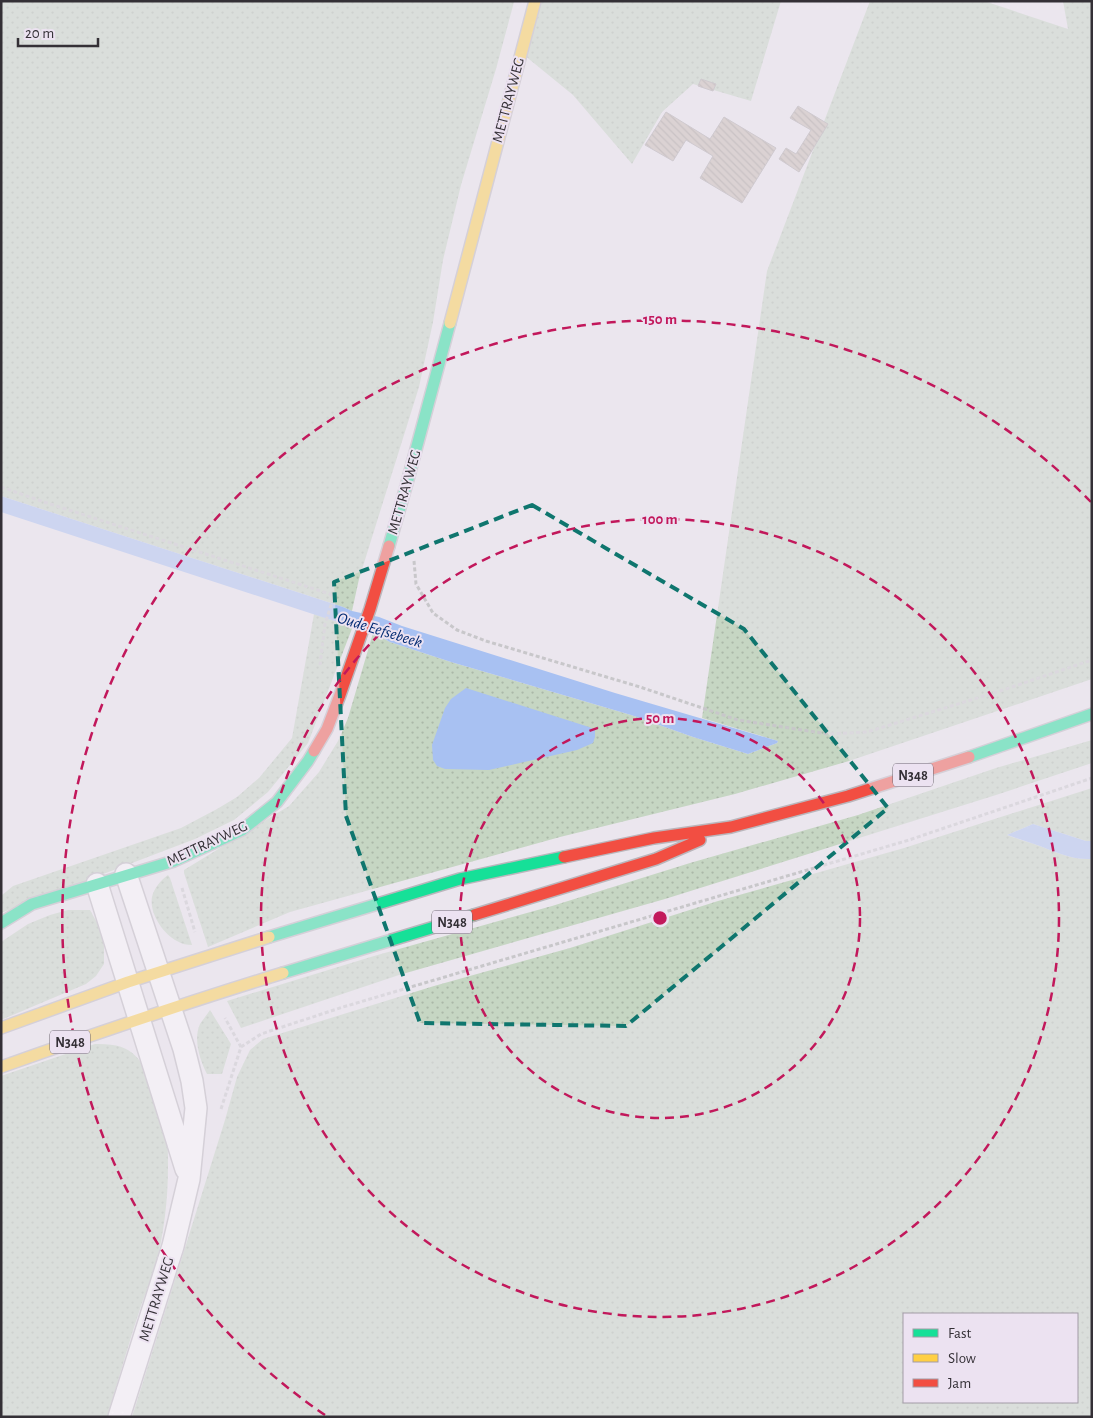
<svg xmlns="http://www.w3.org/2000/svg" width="1093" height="1418" font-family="'Alegreya Sans',sans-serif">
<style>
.green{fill:url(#green-dots);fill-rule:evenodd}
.water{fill:#a8c1f2}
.building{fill:url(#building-back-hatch);stroke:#ada8a9}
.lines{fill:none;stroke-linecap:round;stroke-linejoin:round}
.street-casing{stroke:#bab6bc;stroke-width:24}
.fast-casing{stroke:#bab6bc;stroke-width:14}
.slow-casing{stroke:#bab6bc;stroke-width:14}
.jam-casing{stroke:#bab6bc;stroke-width:14}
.path{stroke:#c8c7ca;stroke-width:3;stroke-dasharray:4 2.5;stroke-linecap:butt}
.street{stroke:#fcfbfc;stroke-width:21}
.fast{stroke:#16e098;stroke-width:11}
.slow{stroke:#ffcf43;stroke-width:11}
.jam{stroke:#f24e42;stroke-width:11}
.marked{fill:none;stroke:#0f766e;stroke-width:4;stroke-dasharray:10 6;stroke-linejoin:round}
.ring{fill:none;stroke:#c2185b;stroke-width:2.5;stroke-dasharray:9 6}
.labels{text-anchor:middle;stroke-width:4;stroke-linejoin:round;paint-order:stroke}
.shield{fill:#ece2f1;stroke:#6b656e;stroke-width:1}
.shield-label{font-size:14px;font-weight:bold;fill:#343036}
.street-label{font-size:15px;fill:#343036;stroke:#ece2f1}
.water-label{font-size:16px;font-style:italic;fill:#002972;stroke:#ece2f1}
.centre{fill:#c2185b;stroke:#ece2f1;stroke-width:2.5}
.ring-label{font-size:15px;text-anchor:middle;font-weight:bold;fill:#c2185b;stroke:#ece2f1;stroke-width:4;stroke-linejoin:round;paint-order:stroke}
</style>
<defs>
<pattern id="green-dots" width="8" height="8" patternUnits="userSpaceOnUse" patternTransform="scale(1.25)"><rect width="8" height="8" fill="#c6d6c3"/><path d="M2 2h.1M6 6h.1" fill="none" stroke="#abb8a8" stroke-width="1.8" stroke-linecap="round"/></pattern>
<pattern id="building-back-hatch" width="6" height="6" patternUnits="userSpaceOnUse" patternTransform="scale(1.25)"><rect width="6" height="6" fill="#c7bbb2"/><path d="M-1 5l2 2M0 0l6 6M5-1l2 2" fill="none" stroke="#a29892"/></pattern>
</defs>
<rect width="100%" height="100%" fill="#ebe6ee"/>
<path class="green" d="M1 1H509L514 2 496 69 461 185 443 260 433 322 419 387 359 579 352 611 343 607 1 496Z
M541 1H781L751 101 693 84 662 112 632 164 573 95 524 55Z
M870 1H984L1068 29 1063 1H1092V679L849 761 735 794 560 837 290 912 208 947 184 873V870L289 806 319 772 338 741 348 718 373 633 390 642 451 662 631 715 693 737 748 754 777 743 778 741 702 718 767 271Z
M314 614 341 623H347L353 626 308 743 268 792 234 820 195 839 1 913V896L13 886 181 828 217 809 237 797 259 778 292 738Z
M1092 740V763L996 795 665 899 399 975 241 1028 227 1001 374 956 552 906 690 863 858 815 996 768Z
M1092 788V841H1086L1033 824 1007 835C1015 838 1025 841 1034 844 1055 851 1069 860 1092 859V1417H132L225 1120 237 1077 250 1050 263 1039 434 986 570 948 718 901 904 848ZM904 1314H1077V1402H904Z
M168 875 170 878 192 945C187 945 182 944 177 941 163 934 149 913 152 897 154 888 161 880 168 875Z
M68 910H90L100 928 104 946V964L96 976 86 984 1 1020V942L28 924 50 915Z
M210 1010 231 1044 222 1074H207C200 1061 193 1039 200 1024 203 1019 207 1015 210 1010Z
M95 1044C134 1043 142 1058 154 1092 157 1102 162 1113 165 1124 168 1137 168 1152 168 1166 168 1200 164 1234 155 1268 152 1280 146 1291 142 1303 129 1341 119 1379 107 1417H1V1076Z"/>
<path class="water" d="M1 496 343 607 352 611 379 617 402 626 615 693 778 741 777 743 748 754 693 737 631 715 451 662 390 642 372 632 347 623H341L325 618 1 512Z
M466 688 589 727 595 730V737L593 743 577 750 489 770 445 769 437 766 433 760 432 745 445 708 451 699Z
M1033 824 1086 841H1092V859C1069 860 1055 851 1034 844 1025 841 1016 838 1007 835Z"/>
<path class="building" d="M701 79 716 84 713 91 698 86Z
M798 106 828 124 799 172 779 159 786 148 796 154 811 130 790 118Z
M666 112 710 139 724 117 776 148 742 203 700 178 713 156 686 140 673 161 645 145Z"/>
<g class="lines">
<defs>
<path id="street" d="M97 884 186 1169
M119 1417 173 1246 189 1179 196 1108 192 1081 184 1049 126 874"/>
<path id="fast" d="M389 546 407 483 450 323
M969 757 1092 714
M1 923 32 904 174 861 242 830 277 802 308 761 314 751
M269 937 460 879 564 857
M283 973 474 915"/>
<path id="slow" d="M450 323 535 1
M1 1028 128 982 269 937
M1 1067C94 1034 188 1002 283 973"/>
<path id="jam" d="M314 751 327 729 340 695 370 609 389 546
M564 857 654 838 731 827 848 796 969 757
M474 915 656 859 700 840"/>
</defs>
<use href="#street" class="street-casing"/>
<use href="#fast" class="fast-casing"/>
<use href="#slow" class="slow-casing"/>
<use href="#jam" class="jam-casing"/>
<path class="path" d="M1 487 44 502 330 594 333 599 325 624 320 665
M414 561 416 584 433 613 457 630 486 641 640 687 738 720 828 734 867 732 1000 691 1092 660
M182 888 195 932
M241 1047 261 1034 343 1007 909 840 1092 778
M221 1109 241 1047 225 1018"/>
<use href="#street" class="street"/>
<use href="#fast" class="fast"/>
<use href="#slow" class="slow"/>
<use href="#jam" class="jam"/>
</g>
<path d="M0 0H1093V1418H0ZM532 505 744 629 888 808 626 1026 420 1023 346 816 334 582Z" fill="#ebe6ee" fill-opacity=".55" fill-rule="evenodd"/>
<path class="marked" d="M532 505 744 629 888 808 626 1026 420 1023 346 816 334 582Z"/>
<g class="ring">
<circle cx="660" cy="918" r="200"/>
<circle cx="660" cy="918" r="399"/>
<path d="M325 1415A599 599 0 1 1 1091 502"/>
</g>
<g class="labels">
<g class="shield">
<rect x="893" y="763.5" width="40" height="23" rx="4"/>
<rect x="432" y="910.5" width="40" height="23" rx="4"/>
<rect x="50" y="1030.5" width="40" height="23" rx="4"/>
</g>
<g class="shield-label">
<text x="913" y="780">N348</text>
<text x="452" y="927">N348</text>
<text x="70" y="1047">N348</text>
</g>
<g class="street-label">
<text transform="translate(508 100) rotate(-75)" y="5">METTRAYWEG</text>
<text transform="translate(404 492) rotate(-74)" y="5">METTRAYWEG</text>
<text transform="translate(207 843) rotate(-25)" y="5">METTRAYWEG</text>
<text transform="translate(156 1299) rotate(-73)" y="5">METTRAYWEG</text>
</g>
<g class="water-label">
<text transform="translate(380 629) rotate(17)" y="6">Oude Eefsebeek</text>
</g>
</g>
<circle cx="660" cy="918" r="8" class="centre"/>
<g class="ring-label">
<text x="660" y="324">150 m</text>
<text x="660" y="524">100 m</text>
<text x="660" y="723">50 m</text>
</g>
<rect width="1093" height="1418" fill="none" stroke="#343036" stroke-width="5"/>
<rect x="903" y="1313" width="175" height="90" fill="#ece2f1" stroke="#a29ba6"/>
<rect x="913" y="1329" width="25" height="8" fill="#16e098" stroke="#a29ba6"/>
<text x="948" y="1338" font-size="15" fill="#343036">Fast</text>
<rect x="913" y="1354" width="25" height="8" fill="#ffcf43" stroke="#a29ba6"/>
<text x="948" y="1363" font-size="15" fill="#343036">Slow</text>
<rect x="913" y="1379" width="25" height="8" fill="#f24e42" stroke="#a29ba6"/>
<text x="948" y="1388" font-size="15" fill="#343036">Jam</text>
<path d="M18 38v8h80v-8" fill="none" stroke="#343036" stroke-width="2.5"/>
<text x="25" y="38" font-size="15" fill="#343036" stroke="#ece2f1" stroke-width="4" paint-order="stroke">20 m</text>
</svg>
